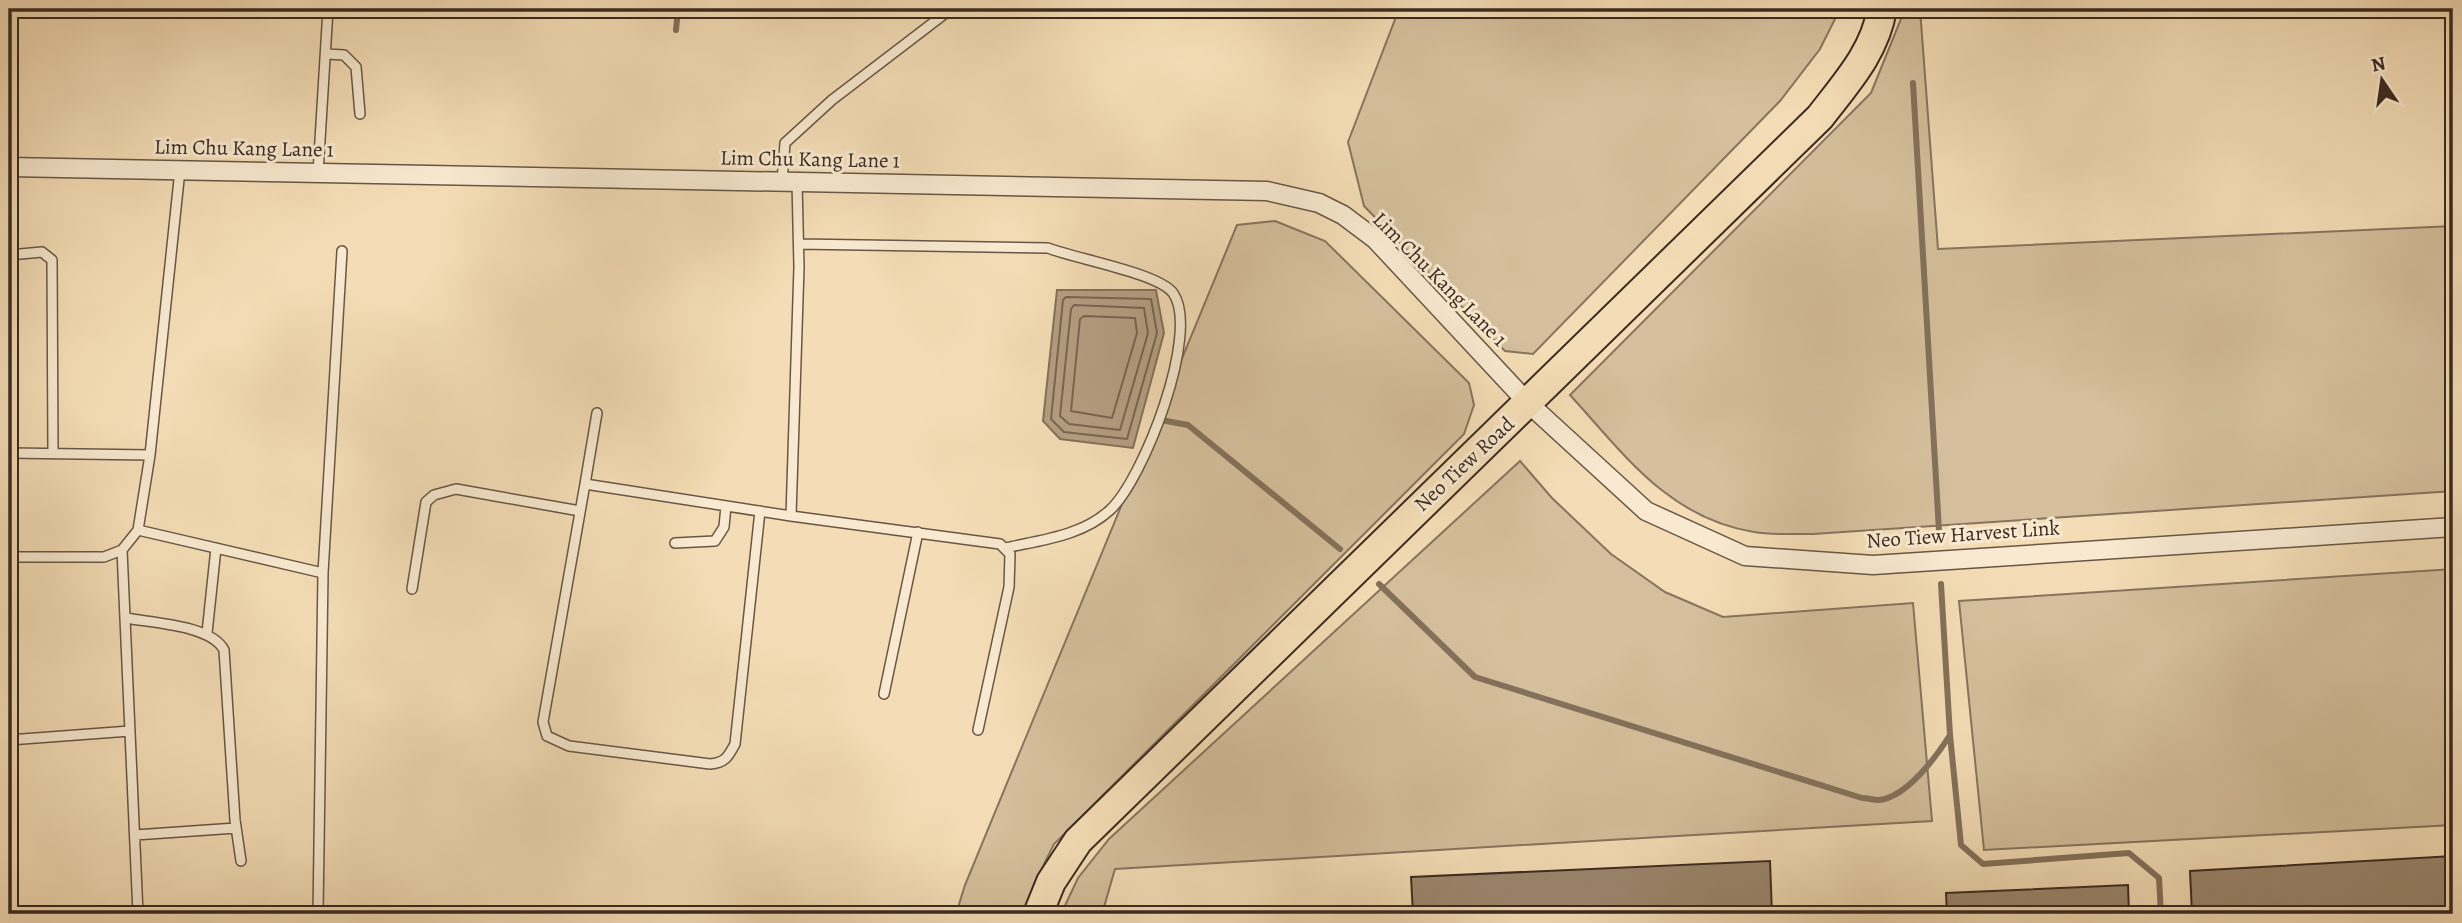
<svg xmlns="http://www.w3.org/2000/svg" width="2462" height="923" font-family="Alegreya,serif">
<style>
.green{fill:#d5bf9c;stroke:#88745e;stroke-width:2}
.water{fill:#b5a083;stroke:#84715b;stroke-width:2}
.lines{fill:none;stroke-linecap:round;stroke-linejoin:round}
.shore{stroke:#786552;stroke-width:2}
.stream{stroke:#84715b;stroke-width:6}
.building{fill:#9b876e;stroke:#3b2a20;stroke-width:2}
.lane-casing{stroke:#695746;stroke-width:12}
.street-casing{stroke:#695746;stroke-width:21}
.primary-casing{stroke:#3b2a20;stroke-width:32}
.lane{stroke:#f8e9d0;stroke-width:9}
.street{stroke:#f8e9d0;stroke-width:18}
.primary{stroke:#f4ddb6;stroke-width:28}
.labels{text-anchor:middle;stroke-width:6;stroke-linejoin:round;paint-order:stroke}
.street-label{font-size:21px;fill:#3b2a20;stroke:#f8e9d0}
</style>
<rect width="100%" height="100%" fill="#f4ddb6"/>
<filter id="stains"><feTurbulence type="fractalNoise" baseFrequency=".00286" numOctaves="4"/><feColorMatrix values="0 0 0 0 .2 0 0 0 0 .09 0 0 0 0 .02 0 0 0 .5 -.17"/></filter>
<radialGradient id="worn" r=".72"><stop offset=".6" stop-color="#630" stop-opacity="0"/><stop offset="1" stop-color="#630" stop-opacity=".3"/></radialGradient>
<path class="green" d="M1399 9H1840L1820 49 1780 101 1533 354 1505 351 1364 206 1348 142Z
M1905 9H1920L1938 249 2453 226V491L1813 534C1794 534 1773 535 1754 532 1668 518 1624 454 1570 395L1871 93Z
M1275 221 1325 241 1469 383 1474 405 1464 434 1054 844 1034 884 1025 914H956L965 885 1237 225Z
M1520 461 1552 498 1611 554 1665 592 1723 617 1913 603 1932 821 1115 869 1102 914H1061L1078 878 1109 839Z
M2453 569V825L1984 850 1959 601Z"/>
<path class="water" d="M1057 290H1156L1164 333 1133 448 1060 439 1043 421Z"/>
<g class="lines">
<path class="shore" d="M1066 297 1151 299 1157 333 1127 439 1064 432 1051 419 1063 300Z
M1074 305 1144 308 1148 333 1120 430 1069 424 1060 416 1071 309Z
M1084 316 1135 318 1137 333 1112 418 1071 411 1080 319Z"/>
<path class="stream" d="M676 30 678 9
M1913 83 1939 531
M1161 420 1188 425 1340 549
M1379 584 1475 677 1862 798C1867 798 1874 800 1879 800 1907 797 1936 757 1950 735
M1941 584 1950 735 1961 845 1983 864 2129 853 2159 878 2161 914"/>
</g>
<path class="building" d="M2453 856V914H2192L2190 871Z
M1770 861 1772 914H1413L1411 877Z
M2128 885 2129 914H1947L1946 893Z"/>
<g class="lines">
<defs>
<path id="lane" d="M327 54 344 55 356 67 360 114
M318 173 328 9
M782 181 785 143 832 100 951 9
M799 244 1048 248C1076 259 1158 273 1173 293 1201 332 1143 480 1110 510 1082 536 1041 540 1005 548
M9 255 42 252 52 260 53 453
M9 453 150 455
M585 484 597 413
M760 511 735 744C728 757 725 763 710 764L569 746 547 736 543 722 585 484 791 516 1000 544 1010 554 1009 587 978 730
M791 516 799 267 797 182
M138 530 323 573
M675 543 715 541 724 527 726 506
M122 550 138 914
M9 557H104L122 550 138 530 150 455 180 170
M412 589 426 502 434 495 456 489 580 511
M126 618C152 623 211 625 224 650L235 820 241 861
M207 633 216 548
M884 694 918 532
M9 740 130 731
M135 835 236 828
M318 914 323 573 342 251"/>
<path id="street" d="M9 167 1267 191 1319 203 1343 215 1375 239 1528 403 1646 511 1745 556 1873 565 2453 527"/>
<path id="primary" d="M1038 914 1051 882 1078 841 1820 117C1846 83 1875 52 1882 9"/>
</defs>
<use href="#lane" class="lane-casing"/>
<use href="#street" class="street-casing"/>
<use href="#primary" class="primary-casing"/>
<use href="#lane" class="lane"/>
<use href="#street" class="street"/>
<use href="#primary" class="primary"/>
</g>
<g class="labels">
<g class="street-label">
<text transform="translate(244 148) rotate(1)" y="7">Lim Chu Kang Lane 1</text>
<text transform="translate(810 159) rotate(1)" y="7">Lim Chu Kang Lane 1</text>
<text transform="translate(1440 279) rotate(45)" y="7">Lim Chu Kang Lane 1</text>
<text transform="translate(1464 464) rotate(-43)" y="7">Neo Tiew Road</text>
<text transform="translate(1963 534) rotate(-4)" y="7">Neo Tiew Harvest Link</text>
</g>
</g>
<rect width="2462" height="923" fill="none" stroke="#f4ddb6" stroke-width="35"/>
<rect x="10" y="10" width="2441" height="902" fill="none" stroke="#3b2a20" stroke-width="3.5"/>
<rect x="18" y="18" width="2427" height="888" fill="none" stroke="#3b2a20" stroke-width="2"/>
<g transform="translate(2382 80) rotate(347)" stroke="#f8e9d0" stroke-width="5" paint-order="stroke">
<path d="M0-5L12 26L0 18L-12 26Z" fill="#3b2a20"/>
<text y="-10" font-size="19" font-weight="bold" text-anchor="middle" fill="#3b2a20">N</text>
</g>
<rect width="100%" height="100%" filter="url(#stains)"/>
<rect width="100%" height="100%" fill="url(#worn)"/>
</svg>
